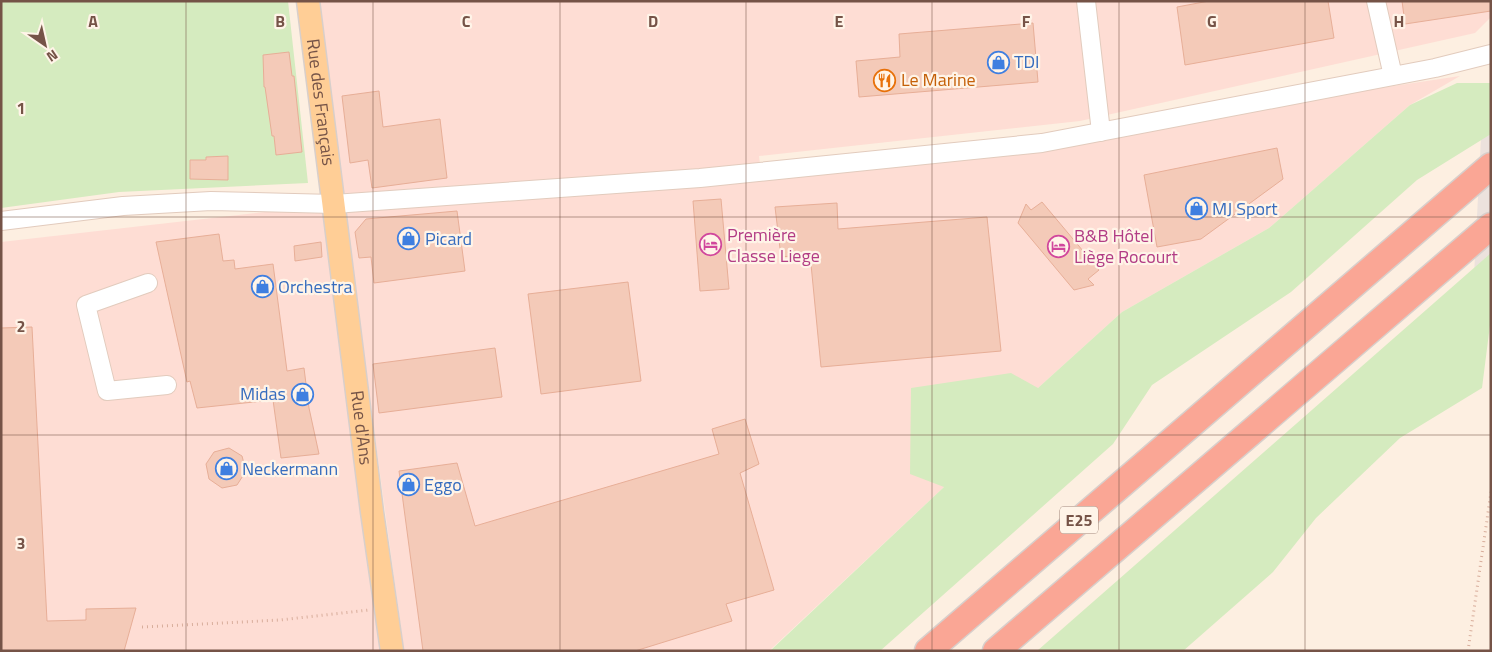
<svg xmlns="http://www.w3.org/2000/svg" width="1492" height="652" font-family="'Titillium Web',sans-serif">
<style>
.commercial{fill:#feddd4}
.industrial{fill:#ece2dd}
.green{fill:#d5ebbf}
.building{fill:#f4cab8;stroke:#e7ae97}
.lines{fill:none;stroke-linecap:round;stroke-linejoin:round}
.minor-casing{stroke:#e2cbbd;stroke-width:20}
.major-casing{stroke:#d8cfcb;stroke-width:25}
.highway-casing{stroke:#d8cfcb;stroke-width:29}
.path{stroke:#d8ad9b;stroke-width:3;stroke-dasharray:1 4;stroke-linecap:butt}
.minor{stroke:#fff;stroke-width:18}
.major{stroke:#ffce96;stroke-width:22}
.highway{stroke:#faa695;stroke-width:26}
.grid{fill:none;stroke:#755347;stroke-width:1;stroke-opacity:0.55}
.labels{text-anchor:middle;stroke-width:4.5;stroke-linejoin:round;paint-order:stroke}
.shield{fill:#fff4e8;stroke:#9e8377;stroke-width:1}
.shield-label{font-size:16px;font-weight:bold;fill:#755347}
.shop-label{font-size:18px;fill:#366cbe;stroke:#fff4e8;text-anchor:start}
.food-label{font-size:18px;fill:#c56008;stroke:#fff4e8;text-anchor:start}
.street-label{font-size:18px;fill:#755347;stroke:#fff4e8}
.hotel-label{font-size:18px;fill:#b23c85;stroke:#fff4e8;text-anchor:start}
.grid-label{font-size:16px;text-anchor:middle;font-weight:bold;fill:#755347;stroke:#fff4e8;stroke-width:4.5;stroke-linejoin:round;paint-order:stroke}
</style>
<rect width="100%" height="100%" fill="#fdefe1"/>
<path class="commercial" d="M316 1H1491V17L1475 33 1080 121 759 156 762 181 1460 76 1410 105 1269 228 1122 312 1038 388 944 487 769 651H404Z
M334 204 386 651H1V242Z"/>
<path class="industrial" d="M1491 91V305L1474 276 1481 138Z"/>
<path class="green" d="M1 1H288L308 183 119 192 1 208Z
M1457 83H1491V134L1417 180 1291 292 1152 385 1113 444 880 651H770L944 487 910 474 911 388 1011 373 1038 388 1122 312 1269 228 1410 105Z
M1491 253V317L1482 388 1400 438 1316 518 1273 572 1183 651H1037Z"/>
<path class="building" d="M1209 1H1328L1334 38 1185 65 1177 7Z
M1402 1H1491V11L1405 24Z
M1033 23 1038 82 859 97 856 61 900 57 899 34Z
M289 52 292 76H294L302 152 276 155 274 136H272L265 87H264L263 55Z
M379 91 383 127 440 119 447 178 372 188 368 160 350 163 342 96Z
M1277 148 1283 179 1201 239 1157 247 1144 175Z
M228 156V180L190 179V160H206V157Z
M721 199 729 289 700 291 693 201Z
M1042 202 1099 270 1088 279 1094 285 1074 290 1018 223 1026 204 1031 210Z
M837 203 838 229 987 217 1001 351 821 367 810 254 781 257 775 207Z
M457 211 465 271 374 283 371 257 359 258 355 232 366 219Z
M219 234 223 261 234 260 235 269 273 264 287 371 304 368 309 408 319 454 281 458 273 400 197 408 190 381 187 382 156 242Z
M321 242 322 257 295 261 294 246Z
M628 282 641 381 541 394 528 294Z
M32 327 47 621 86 620V609L136 608 124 651H1V328Z
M495 348 502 397 379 413 373 364Z
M745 419 759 464 740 473 774 590 726 604 732 621 635 651H423L399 471 457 463 475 526 719 454 712 429Z
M229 448 242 456 246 471 237 485 222 488 209 479 206 464 214 452Z"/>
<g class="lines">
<defs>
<path id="minor" d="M1086 1 1101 132
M1376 1 1393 76
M1 221 123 206 211 201 334 204 700 178 1042 143 1435 68 1491 54
M148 283 86 305 107 391 167 385"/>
<g id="major">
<path id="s1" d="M308 1 372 512 392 651"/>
</g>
<path id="highway" d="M928 651 1491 166
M996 651 1491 226"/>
</defs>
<use href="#minor" class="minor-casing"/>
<use href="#major" class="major-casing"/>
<use href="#highway" class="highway-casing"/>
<path class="path" d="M142 627 280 620 369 610
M1468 651 1491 492"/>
<use href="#minor" class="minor"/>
<use href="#major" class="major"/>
<use href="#highway" class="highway"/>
</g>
<path class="grid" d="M186 1V651M373 1V651M560 1V651M746 1V651M932 1V651M1119 1V651M1305 1V651M1 217H1491M1 435H1491"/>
<defs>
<symbol id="shop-ring" viewBox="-11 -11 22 22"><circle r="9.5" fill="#fff4e8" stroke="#3f7fe0" stroke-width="1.5"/><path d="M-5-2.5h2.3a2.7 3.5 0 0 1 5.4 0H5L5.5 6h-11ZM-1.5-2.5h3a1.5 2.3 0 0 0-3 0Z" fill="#3f7fe0"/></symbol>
<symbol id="restaurant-ring" viewBox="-11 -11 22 22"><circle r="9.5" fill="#fff4e8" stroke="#e8710a" stroke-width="1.5"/><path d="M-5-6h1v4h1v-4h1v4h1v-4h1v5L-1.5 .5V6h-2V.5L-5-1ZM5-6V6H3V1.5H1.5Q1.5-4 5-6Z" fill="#e8710a"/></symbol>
<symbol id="hotel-ring" viewBox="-11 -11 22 22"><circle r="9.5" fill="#fff4e8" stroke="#d1479c" stroke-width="1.5"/><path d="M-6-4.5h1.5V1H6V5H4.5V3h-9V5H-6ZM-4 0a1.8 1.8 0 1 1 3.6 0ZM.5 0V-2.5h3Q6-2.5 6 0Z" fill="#d1479c"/></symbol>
</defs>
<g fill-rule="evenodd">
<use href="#shop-ring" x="986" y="50" width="25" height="25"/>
<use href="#restaurant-ring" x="872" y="68" width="25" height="25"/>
<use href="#shop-ring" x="1184" y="196" width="25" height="25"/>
<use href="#shop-ring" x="396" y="226" width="25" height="25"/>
<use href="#hotel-ring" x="698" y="232" width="25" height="25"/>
<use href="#hotel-ring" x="1046" y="234" width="25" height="25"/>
<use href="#shop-ring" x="250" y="274" width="25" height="25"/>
<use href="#shop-ring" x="290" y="382" width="25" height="25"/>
<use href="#shop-ring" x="214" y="456" width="25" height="25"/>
<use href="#shop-ring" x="396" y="472" width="25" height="25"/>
</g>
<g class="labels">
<rect class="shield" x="1060" y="506.5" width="38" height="27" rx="4"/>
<g class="shield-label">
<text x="1079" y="526">E25</text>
</g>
<g class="shop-label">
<text x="1014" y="68">TDI</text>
<text x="1212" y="215">MJ Sport</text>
<text x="425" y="245">Picard</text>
<text x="278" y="293">Orchestra</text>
<text x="286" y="400" text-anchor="end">Midas</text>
<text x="242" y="475">Neckermann</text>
<text x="424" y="491">Eggo</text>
</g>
<g class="food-label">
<text x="901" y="86">Le Marine</text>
</g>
<g class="street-label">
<text dy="6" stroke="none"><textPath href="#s1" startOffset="102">Rue des Français</textPath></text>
<text dy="6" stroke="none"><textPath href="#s1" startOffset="430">Rue d'Ans</textPath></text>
</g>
<g class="hotel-label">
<text x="727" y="241">Première<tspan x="727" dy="21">Classe Liege</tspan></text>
<text x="1074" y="242">B&amp;B Hôtel<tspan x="1074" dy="21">Liège Rocourt</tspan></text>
</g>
</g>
<g class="grid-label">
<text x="93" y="27">A</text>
<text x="280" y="27">B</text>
<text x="466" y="27">C</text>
<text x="653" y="27">D</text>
<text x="839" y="27">E</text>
<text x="1026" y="27">F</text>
<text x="1212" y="27">G</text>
<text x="1399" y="27">H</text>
<text x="21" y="114">1</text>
<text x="21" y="332">2</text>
<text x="21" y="549">3</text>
</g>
<rect width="1492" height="652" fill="none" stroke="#755347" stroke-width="5"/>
<g transform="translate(45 45) rotate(146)" stroke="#fff4e8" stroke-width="4" paint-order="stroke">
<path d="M0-4L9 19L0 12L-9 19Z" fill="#755347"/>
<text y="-8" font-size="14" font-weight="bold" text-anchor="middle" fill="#755347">N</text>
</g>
</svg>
